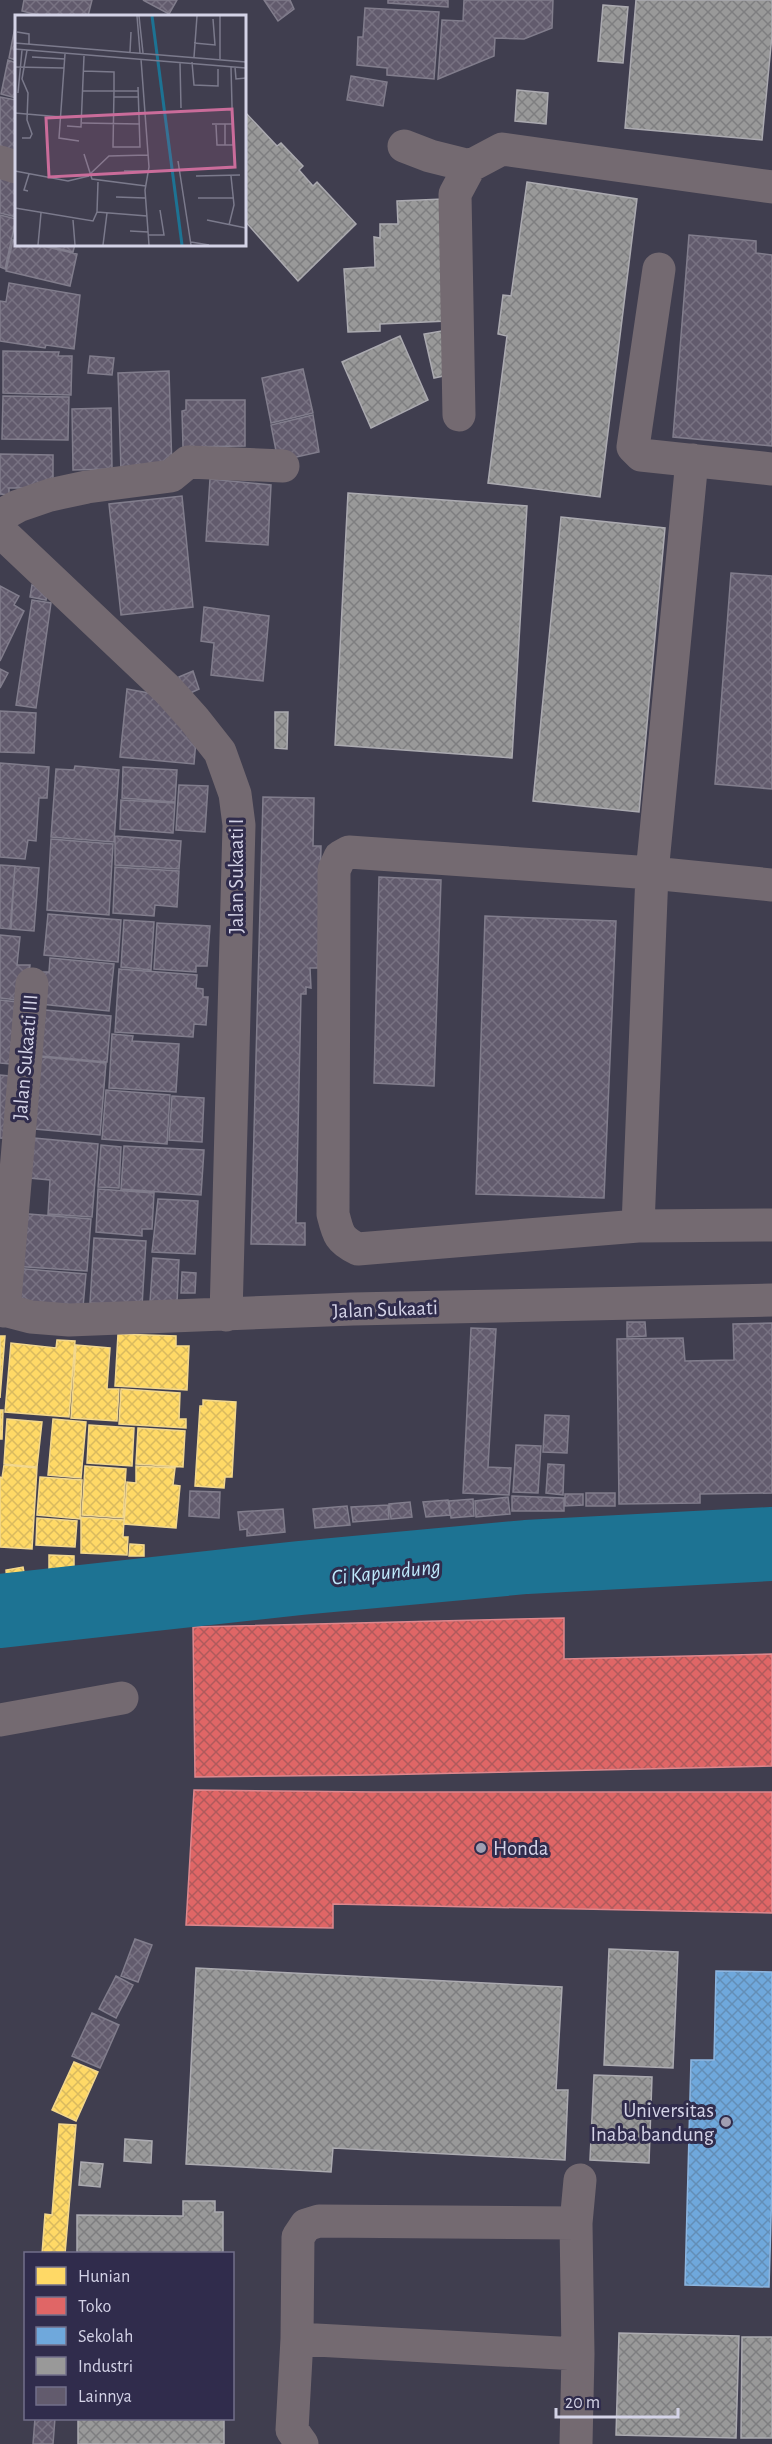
<svg xmlns="http://www.w3.org/2000/svg" width="772" height="2444" font-family="'Alegreya Sans',sans-serif">
<style>
.homes{fill:url(#homes-cross-hatch);stroke:#f2d78d;stroke-width:1.5}
.shops{fill:url(#shops-cross-hatch);stroke:#dc878d;stroke-width:1.5}
.schools{fill:url(#schools-cross-hatch);stroke:#8db5df;stroke-width:1.5}
.industry{fill:url(#industry-cross-hatch);stroke:#abaab0;stroke-width:1.5}
.lines{fill:none;stroke-linecap:round;stroke-linejoin:round}
.river{stroke:#1d7393;stroke-width:74}
.building{fill:url(#building-cross-hatch);stroke:#817d8c;stroke-width:1.5}
.minor{stroke:#746a71;stroke-width:33}
.poi-dot{fill:#a09fb2;stroke:#302c4c;stroke-width:2}
.labels{text-anchor:middle;stroke-width:6;stroke-linejoin:round;paint-order:stroke}
.street-label{font-size:21px;fill:#d4d3e7;stroke:#302c4c}
.poi-label{font-size:21px;fill:#d4d3e7;stroke:#302c4c;text-anchor:start}
.water-label{font-size:22px;font-style:italic;fill:#bee8fb;stroke:#302c4c}
.inset-river{fill:none;stroke:#1d7393;stroke-width:3}
.inset-road{fill:none;stroke:#7b7a8c;stroke-width:1.5}
.view{fill:#ca6c9a;fill-opacity:0.15;stroke:#ca6c9a;stroke-width:3}
.inset-edge{fill:none;stroke:#d4d3e7;stroke-width:3}
</style>
<defs>
<pattern id="homes-cross-hatch" width="8" height="8" patternUnits="userSpaceOnUse" patternTransform="scale(1.5)"><rect width="8" height="8" fill="#ffd966"/><path d="M0 0l8 8M0 8l8-8" fill="none" stroke="#d9ba5f"/></pattern>
<pattern id="shops-cross-hatch" width="8" height="8" patternUnits="userSpaceOnUse" patternTransform="scale(1.5)"><rect width="8" height="8" fill="#e06666"/><path d="M0 0l8 8M0 8l8-8" fill="none" stroke="#b05a5c"/></pattern>
<pattern id="schools-cross-hatch" width="8" height="8" patternUnits="userSpaceOnUse" patternTransform="scale(1.5)"><rect width="8" height="8" fill="#6fa8dc"/><path d="M0 0l8 8M0 8l8-8" fill="none" stroke="#638eb6"/></pattern>
<pattern id="industry-cross-hatch" width="8" height="8" patternUnits="userSpaceOnUse" patternTransform="scale(1.5)"><rect width="8" height="8" fill="#999"/><path d="M0 0l8 8M0 8l8-8" fill="none" stroke="#7e7e80"/></pattern>
<pattern id="building-cross-hatch" width="8" height="8" patternUnits="userSpaceOnUse" patternTransform="scale(1.5)"><rect width="8" height="8" fill="#625b6d"/><path d="M0 0l8 8M0 8l8-8" fill="none" stroke="#787282"/></pattern>
</defs>
<rect width="100%" height="100%" fill="#403e4f"/>
<path class="homes" d="M118 1334 176 1336V1346H189L187 1390 115 1386Z
M0 1336H5L0 1398Z
M57 1340 75 1341 69 1417 5 1412 11 1343 56 1348Z
M76 1345 110 1348 107 1389H119L117 1421 71 1418Z
M121 1389 180 1393 179 1419H186V1428L119 1424Z
M203 1400 236 1402 232 1477H225L224 1488 195 1486 200 1406H203Z
M0 1410H3L2 1439H0Z
M7 1419 42 1422 37 1467 4 1464Z
M53 1419 86 1422 81 1478 48 1475Z
M89 1425 134 1428 132 1466 87 1463Z
M138 1428 185 1431 183 1467 136 1464Z
M4 1465 37 1468 32 1549 0 1547V1477L2 1478Z
M85 1466 126 1469 123 1518 82 1515Z
M136 1466 175 1468 173 1485 180 1486 176 1528 124 1524 127 1482 136 1483Z
M40 1477 82 1480 80 1519 37 1515Z
M81 1517 124 1520 123 1537H128L127 1555 81 1553Z
M37 1518 77 1521 75 1547 36 1545Z
M130 1544 144 1545V1556H129Z
M49 1555 74 1556V1570H49Z
M23 1567 25 1578 7 1582 6 1570Z
M74 2062 98 2072 76 2121 52 2110Z
M59 2124 76 2125 65 2254H42L45 2214 52 2215Z"/>
<path class="shops" d="M564 1618V1659L772 1654V1766L372 1775 195 1777 193 1627Z
M194 1790 373 1792H772V1913L333 1904V1928L186 1925Z"/>
<path class="schools" d="M716 1971 772 1972V2185L769 2287 685 2285 691 2060H714Z"/>
<path class="industry" d="M636 0H772V35L762 140 625 128Z
M603 5 628 7 623 63 598 61Z
M517 90 548 93 546 124 515 121Z
M244 111 277 146 281 143 303 166 299 170 313 186 317 182 356 224 298 281 244 220Z
M527 182 637 199 600 497 488 483 507 336 498 334 503 295 511 296Z
M443 199 448 321 380 324V331L348 332 344 269 375 267 374 237 380 238V224H398L397 201Z
M447 330 453 374 434 378 424 334Z
M400 336 428 400 371 428 342 362Z
M348 493 527 506 512 758 335 745Z
M561 517 665 528 639 812 533 801Z
M275 712H288L287 749 275 748Z
M609 1949 678 1952 673 2068 604 2065Z
M196 1968 562 1987 556 2090H568L565 2160 333 2148 331 2172 186 2164Z
M594 2075 652 2077 649 2163 590 2160Z
M125 2139 152 2141 151 2163 124 2161Z
M81 2162 103 2164 100 2187 79 2185Z
M183 2201H215V2212H223V2254H77V2215L183 2216Z
M619 2333 739 2336 736 2438 616 2435Z
M742 2337H772V2438H741Z
M78 2418H224V2444H78Z"/>
<g class="lines">
<path class="river" d="M0 1611 300 1578 526 1557 772 1544"/>
</g>
<path class="building" d="M24 0H92L88 16H42L22 11Z
M143 0H177L169 14Z
M264 0H290L294 9 278 21Z
M388 0H448V7L388 3Z
M464 0H553L552 28 524 39 495 38 494 56 438 79 442 20 463 21Z
M365 8 439 12 434 79 387 75V68L357 65 358 37H363Z
M16 22V60L9 58Z
M8 60 16 63V98L1 94Z
M351 76 387 82 383 106 347 100Z
M0 97 16 100V163L0 159Z
M0 168 16 172V217L0 213Z
M0 215 16 219 5 269 0 267Z
M689 235 756 241V253L772 255V446L673 437Z
M13 240 16 241V244H34L77 254 70 286 6 271Z
M40 244H75L73 252Z
M9 283 80 295 74 349 46 345 45 348 0 341V301L6 302Z
M3 351 59 352 58 356H72L71 395 3 393Z
M90 356 114 358 112 375 88 373Z
M303 369 313 413 271 423 262 378Z
M169 371 172 469 121 472 118 373Z
M3 396 69 397 68 440 2 439Z
M186 400H245V446L183 447 182 411 186 410Z
M111 408 112 469 73 470 72 409Z
M313 415 319 452 278 461 271 425Z
M0 454 53 455V488H9V495L0 494Z
M210 479 271 485 268 545 206 541Z
M182 496 193 607 121 615 109 504Z
M731 573 772 576V789L715 784Z
M32 585 48 588 46 600 30 597Z
M0 586 19 596 14 605 24 611 0 661Z
M32 600 51 603 36 708 16 705Z
M204 607 269 616 263 681 211 675 214 643 201 641Z
M0 669 8 673 0 688Z
M193 671 199 689 186 695 179 677Z
M127 689 149 693 196 740 194 764 120 757Z
M0 711 36 713 34 753 0 752Z
M0 763 49 767 47 798H39L36 841 28 840 25 859 0 857Z
M75 766 119 770 114 842 51 837 56 769 74 770Z
M123 767 177 770 175 802 122 798Z
M179 785 208 786 205 832 176 830Z
M263 797 314 798 313 846H321L318 968H310L311 988 306 987V994H301L296 1223H305V1245L251 1244Z
M121 800 175 803 173 833 120 829Z
M115 836 181 841 179 869 115 865Z
M51 839 113 844 109 915 47 910Z
M0 865 15 866 10 929 0 928Z
M15 866 39 868 34 931 11 929Z
M115 867 179 871 177 907 155 905 154 916 113 913Z
M379 877 441 880 434 1086 374 1083Z
M48 914 121 920 118 962 44 955Z
M485 916 616 921 604 1198 476 1194Z
M124 920 154 922 151 970 121 967Z
M157 923 210 926 207 966H196V972L154 969Z
M0 935 20 937 17 965H30L26 1001 0 998Z
M50 958 114 964 109 1011 40 1004 43 972H49Z
M119 969 197 975 196 988 203 989V997H208L206 1025 194 1024 193 1037 115 1032Z
M0 1000 27 1003 21 1065 0 1063Z
M34 1009 111 1016 107 1062 30 1055Z
M112 1034 133 1036 132 1041 179 1044 176 1092 109 1088Z
M30 1056 106 1063 100 1135 24 1128Z
M0 1075 20 1077 15 1139 0 1138Z
M106 1090 170 1095 167 1144 102 1139Z
M172 1096 204 1098 202 1142 169 1140Z
M23 1137 98 1144 92 1217 48 1214 50 1180 19 1177Z
M101 1145 121 1147 119 1188 98 1187Z
M124 1146 204 1150 201 1195 121 1189Z
M98 1189 154 1193 152 1229H142V1236L96 1232Z
M158 1199 198 1201 195 1254 152 1252Z
M16 1213 91 1219 87 1271 12 1266Z
M94 1238 146 1241 142 1306 90 1303Z
M153 1258 179 1260 177 1303 150 1302Z
M13 1268 86 1274 83 1307 10 1302Z
M182 1272 196 1273 195 1293H181Z
M627 1322H645L646 1336 627 1337Z
M772 1323V1493L700 1494V1503L619 1504 617 1339 683 1338 685 1361 734 1360 733 1324Z
M471 1328 496 1329 488 1467 511 1468 509 1495 463 1493Z
M545 1415 569 1416 567 1453 543 1452Z
M516 1445 541 1446 538 1493 513 1492Z
M548 1464 564 1465 563 1495 546 1493Z
M190 1491 220 1492 219 1518 189 1516Z
M586 1493H615V1506H586Z
M565 1494H583V1505L565 1506Z
M512 1496 564 1498V1511H512Z
M508 1497 510 1514 476 1517 475 1501Z
M473 1499 474 1516 451 1518 449 1501Z
M448 1500 450 1515 426 1517 423 1502Z
M410 1502 412 1517 391 1519 389 1504Z
M388 1505 389 1519 353 1522 351 1507Z
M347 1506 350 1525 315 1528 313 1509Z
M283 1509 285 1532 247 1536V1529L240 1530 238 1512Z
M135 1939 152 1945 138 1982 121 1976Z
M116 1976 133 1985 116 2018 99 2009Z
M92 2013 119 2025 100 2068 72 2056Z
M35 2418H55L53 2444H33Z"/>
<g class="lines">
<path class="minor" d="M404 146 430 156 470 166
M0 162 16 167
M659 269 633 447 641 455 772 469
M459 415 455 194 470 166 502 149 772 187
M0 516 18 506 50 495 87 487 171 476 188 462 283 466
M0 531 168 690 194 719 220 752 235 794 239 825 226 1315
M772 885 652 873 349 852 340 857 334 870 333 1214C338 1234 339 1240 358 1249L638 1226 772 1225
M638 1226 652 873 692 460
M0 1309 31 1317 69 1320 353 1309 772 1300
M4 1311 32 984
M0 1720 122 1698
M297 2339 578 2354
M302 2444 292 2430 297 2339 298 2237 306 2225 319 2221 576 2223
M576 2444 578 2354 576 2223 580 2180"/>
</g>
<g class="poi-dot">
<circle cx="481" cy="1848" r="6"/>
<circle cx="726" cy="2122" r="6"/>
</g>
<g class="labels">
<g class="street-label">
<text transform="translate(236 876) rotate(-90)" y="7">Jalan Sukaati I</text>
<text transform="translate(25 1057) rotate(-85)" y="7">Jalan Sukaati III</text>
<text transform="translate(385 1309) rotate(-2)" y="7">Jalan Sukaati</text>
</g>
<g class="poi-label">
<text x="493" y="1855">Honda</text>
<text x="714" y="2117" text-anchor="end">Universitas<tspan x="714" dy="24">Inaba bandung</tspan></text>
</g>
<g class="water-label">
<text transform="translate(386 1571) rotate(-6)" y="8">Ci Kapundung</text>
</g>
</g>
<g transform="translate(15 15)">
<rect width="231" height="231" fill="#403e4f"/>
<path class="inset-river" d="M137 1 167 230"/>
<path class="inset-road" d="M122 1 125 38M124 1 128 38M2 17 14 19V29M0 28 231 47M179 28 200 30 198 4M0 34 231 53M115 37 116 17M50 39 44 123 64 126M17 42 50 44M179 42 182 1M126 44 134 152 130 175 134 230M205 44V1M177 47 179 70 203 71V54M165 48 166 93M0 52 49 53M220 52 221 64 231 63M69 56 99 57V76H123M68 76H99L98 132H125L123 72M3 78 7 35M99 82H123M0 98 46 102M67 108 125 109M197 109H218M210 109V130M201 110 202 130H218L216 52M52 111 66 112 69 41M7 123H15L17 119 12 105 13 78 7 64 12 35M69 139 77 164 131 171M163 146 176 230M0 156 53 166 74 161M109 156H134M74 160 94 141 133 140M181 161 225 160M13 176 9 175 14 159M101 182 130 183M183 183H218M0 193 78 206 82 197 83 167M82 197 132 201M58 205 60 230M192 205 231 213M214 210 219 190 216 161M115 216 133 217M134 220H149L145 195M176 227 194 230M23 230 26 198M88 230 92 198"/>
<path class="view" d="M217 94 220 152 34 162 31 103Z"/>
<rect width="231" height="231" class="inset-edge"/>
</g>
<rect x="24" y="2252" width="210" height="168" fill="#302c4c" stroke="#726f8a" stroke-width="1.5"/>
<rect x="36" y="2267" width="30" height="18" fill="#ffd966" stroke="#726f8a" stroke-width="1.5"/>
<text x="78" y="2282" font-size="18" fill="#d4d3e7">Hunian</text>
<rect x="36" y="2297" width="30" height="18" fill="#e06666" stroke="#726f8a" stroke-width="1.5"/>
<text x="78" y="2312" font-size="18" fill="#d4d3e7">Toko</text>
<rect x="36" y="2327" width="30" height="18" fill="#6fa8dc" stroke="#726f8a" stroke-width="1.5"/>
<text x="78" y="2342" font-size="18" fill="#d4d3e7">Sekolah</text>
<rect x="36" y="2357" width="30" height="18" fill="#999999" stroke="#726f8a" stroke-width="1.5"/>
<text x="78" y="2372" font-size="18" fill="#d4d3e7">Industri</text>
<rect x="36" y="2387" width="30" height="18" fill="#625b6d" stroke="#726f8a" stroke-width="1.5"/>
<text x="78" y="2402" font-size="18" fill="#d4d3e7">Lainnya</text>
<path d="M556 2408v9h122v-9" fill="none" stroke="#d4d3e7" stroke-width="3"/>
<text x="565" y="2408" font-size="18" fill="#d4d3e7" stroke="#302c4c" stroke-width="4.5" paint-order="stroke">20 m</text>
</svg>
